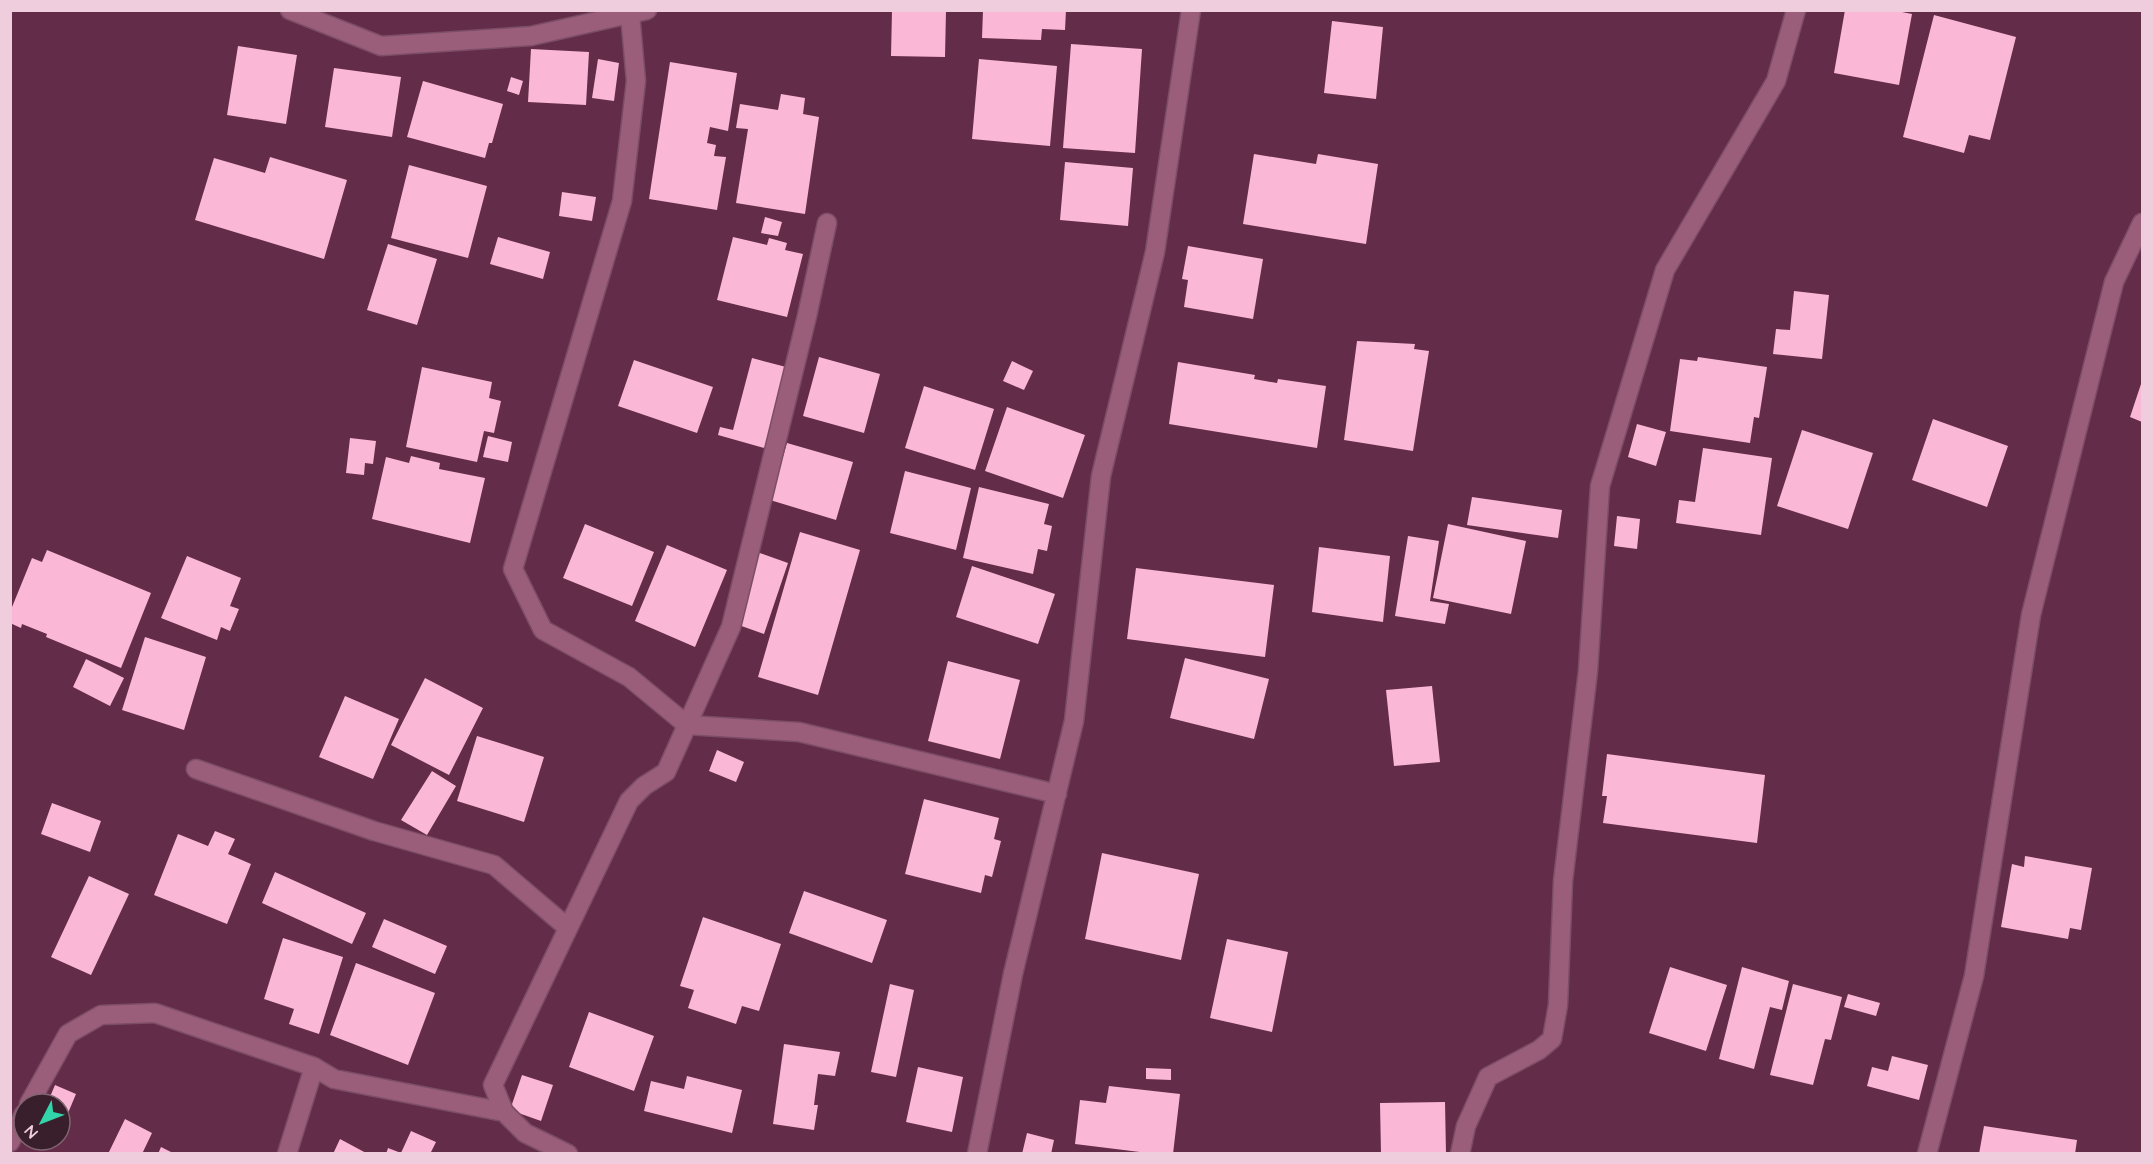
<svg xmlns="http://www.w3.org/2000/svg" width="2153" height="1164" font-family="Quicksand,sans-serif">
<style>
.building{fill:#fbb7d6}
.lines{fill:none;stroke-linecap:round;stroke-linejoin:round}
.street-casing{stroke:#7c4d66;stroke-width:21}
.street{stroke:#9a5e7b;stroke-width:18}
</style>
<rect width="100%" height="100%" fill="#632c48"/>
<path class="building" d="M892 10H946L945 57 891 56Z
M983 10H1066L1065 30 1042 29 1041 40 982 38Z
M1845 10H1892L1912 14 1899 85 1834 73Z
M1934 15 2016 37 1990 140 1969 135 1964 153 1903 137Z
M1332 21 1383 27 1376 99 1324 93Z
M1071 44 1142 49 1135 153 1063 148Z
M238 46 297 55 286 124 227 115Z
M531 49 589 52 586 105 528 102Z
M598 59 619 63 614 101 592 98Z
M979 59 1057 66 1050 146 972 139Z
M670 62 737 73 728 131 710 127 707 143 716 145 714 156 726 157 717 210 649 199Z
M334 68 401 77 392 137 325 127Z
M511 77 523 81 519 95 507 91Z
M423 81 503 104 492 143H489L485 158 407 137Z
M781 94 805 98 803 114 819 117 805 214 736 203 748 129 736 128 740 104 778 110Z
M1254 154 1316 164 1318 154 1378 164 1366 244 1243 224Z
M270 157 347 180 324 259 195 220 214 158 265 173Z
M1065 162 1133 168 1128 226 1060 220Z
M409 165 487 186 468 258 391 238Z
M562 192 596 197 592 221 559 216Z
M765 217 782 222 778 236 761 233Z
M498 237 550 252 543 279 490 264Z
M733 237 767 245 769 238 787 243 785 250 803 254 787 317 717 300Z
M388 244 437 259 417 325 367 310Z
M1188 246 1263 259 1253 319 1184 307 1188 280 1182 279Z
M1794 291 1829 295 1822 359 1773 354 1776 329 1790 330Z
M1357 341 1415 344 1414 349 1429 351 1413 451 1344 440Z
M819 357 880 374 864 433 803 416Z
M1698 357 1767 367 1759 418 1754 417 1750 443 1670 431 1680 359 1697 361Z
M752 358 790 368 768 449 718 435 720 427 733 430Z
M634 360 713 387 697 433 618 406Z
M1012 361 1033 371 1024 390 1003 381Z
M1178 362 1255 375 1254 379 1277 383 1278 379 1326 386 1317 448 1169 424Z
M422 367 492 382 489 398 501 401 494 433 484 431 477 462 406 447Z
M2142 381V422L2130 417Z
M924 386 994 409 975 470 905 448Z
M1007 407 1085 435 1063 498 985 471Z
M1933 419 2008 446 1987 507 1912 480Z
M1637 424 1666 432 1656 466 1628 457Z
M1802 430 1873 453 1848 529 1777 506Z
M488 436 512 442 508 462 483 457Z
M350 438 376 441 373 464 365 463 364 475 346 473Z
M787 443 853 462 836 520 770 500Z
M1703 448 1772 458 1761 535 1676 523 1679 500 1695 502Z
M411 456 440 463 439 469 485 478 470 543 372 519 386 457 409 463Z
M905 471 971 488 956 550 890 533Z
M979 487 1049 504 1044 524 1052 526 1047 551 1038 549 1033 574 963 558Z
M1472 497 1562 510 1558 538 1467 525Z
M1617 516 1640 519 1637 549 1614 546Z
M585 524 654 552 632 606 563 578Z
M1448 524 1526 541 1511 614 1433 598Z
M800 532 860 550 818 695 758 677Z
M1408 536 1439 541 1430 601 1449 604 1445 624 1395 616Z
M667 545 727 570 695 647 635 621Z
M1319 547 1390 556 1383 622 1312 612Z
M47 550 151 593 121 668 46 637 47 634 22 624 21 628 10 623V612L32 558 42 562Z
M757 552 788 563 764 634 733 623Z
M187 556 241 578 230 606 239 609 230 631 221 627 217 640 161 618Z
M972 566 1055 594 1038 644 956 617Z
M1136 568 1274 585 1265 657 1127 639Z
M145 637 206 657 184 730 122 710Z
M1185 658 1269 679 1254 739 1170 718Z
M86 659 124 678 110 706 73 687Z
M948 661 1020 680 1000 759 928 741Z
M425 678 483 708 449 775 391 745Z
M1432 686 1440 762 1394 766 1386 690Z
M345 696 399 719 373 779 319 757Z
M477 736 544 757 524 822 457 801Z
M717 750 744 762 736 782 709 771Z
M1607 754 1765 775 1757 843 1603 823 1607 796H1602Z
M432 771 456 786 427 835 401 820Z
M924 799 999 818 994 839 1001 841 992 877 985 875 981 893 905 874Z
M52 803 101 821 90 852 41 834Z
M215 831 235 839 228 854 251 864 227 924 154 895 178 834 208 846Z
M1102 853 1199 874 1181 960 1085 939Z
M2025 856 2092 868 2081 930 2070 928 2068 939 2001 927 2012 864 2024 867Z
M275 872 366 913 352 944 262 903Z
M89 876 129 894 91 975 51 957Z
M804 891 887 920 872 963 789 933Z
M703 917 781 944 759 1011 742 1006 736 1024 688 1008 694 990 680 986Z
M384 919 447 946 435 974 372 947Z
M283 938 343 957 319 1034 289 1024 294 1009 264 999Z
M1227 939 1288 952 1272 1032 1210 1018Z
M356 963 435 993 408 1065 330 1035Z
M1670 967 1727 985 1706 1051 1649 1033Z
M1742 967 1789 981 1782 1010 1770 1007 1754 1069 1719 1059Z
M890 984 914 990 896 1077 871 1072Z
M1793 984 1842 997 1831 1040 1825 1039 1813 1085 1770 1075Z
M1848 994 1880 1003 1876 1016 1844 1007Z
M589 1012 654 1036 634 1091 569 1067Z
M784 1044 840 1052 835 1076 818 1074 814 1105H818L814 1130 773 1124Z
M1892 1056 1928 1065 1919 1100 1867 1086 1872 1067 1888 1071Z
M918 1067 963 1077 952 1132 906 1122Z
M1146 1068 1171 1069V1080L1146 1079Z
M522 1075 553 1085 541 1121 510 1110Z
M687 1076 742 1090 732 1133 644 1111 651 1081 684 1089Z
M55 1085 76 1094 63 1125 60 1124V1104H47Z
M1109 1086 1180 1094 1173 1154H1156L1075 1144 1080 1100 1106 1103Z
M1445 1102 1446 1154H1381L1380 1103Z
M125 1119 152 1133 142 1154H108Z
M1984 1126 2077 1140 2075 1154H1979Z
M411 1131 436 1142 430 1154H386L388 1148 401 1153Z
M1027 1133 1054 1140 1051 1154H1022Z
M340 1139 368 1154H333Z
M161 1147 175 1154H158Z"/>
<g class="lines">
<defs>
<path id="street" d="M290 10 381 46 531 36 647 10
M630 14 636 81 622 201 513 569 543 630 629 677 687 725 799 732 1057 794
M196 769 374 831 494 865 568 928
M29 1104 68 1034 101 1015 155 1013 314 1067 334 1079 504 1112
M10 1142 24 1114
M287 1154 314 1067
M568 1154 525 1133 504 1112 493 1085 629 801 644 786 666 772 731 627 807 316 827 223
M977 1154 1013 974 1074 721 1101 476 1155 252 1191 10
M1460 1154 1466 1126 1488 1077 1539 1050 1552 1039 1558 1005 1563 881 1588 671 1600 486 1665 270 1776 81 1796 10
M1927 1154 1974 976 2031 615 2114 282 2142 223"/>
</defs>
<use href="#street" class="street-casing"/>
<use href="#street" class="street"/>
</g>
<rect width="2153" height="1164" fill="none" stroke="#f0cddc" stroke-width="24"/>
<g transform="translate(42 1122) rotate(228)"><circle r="28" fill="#381f2b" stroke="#826572" stroke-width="1.5"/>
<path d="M0-4.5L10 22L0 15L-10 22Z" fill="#32d4a9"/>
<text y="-9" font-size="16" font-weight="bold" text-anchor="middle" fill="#f0cddc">N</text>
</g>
</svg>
